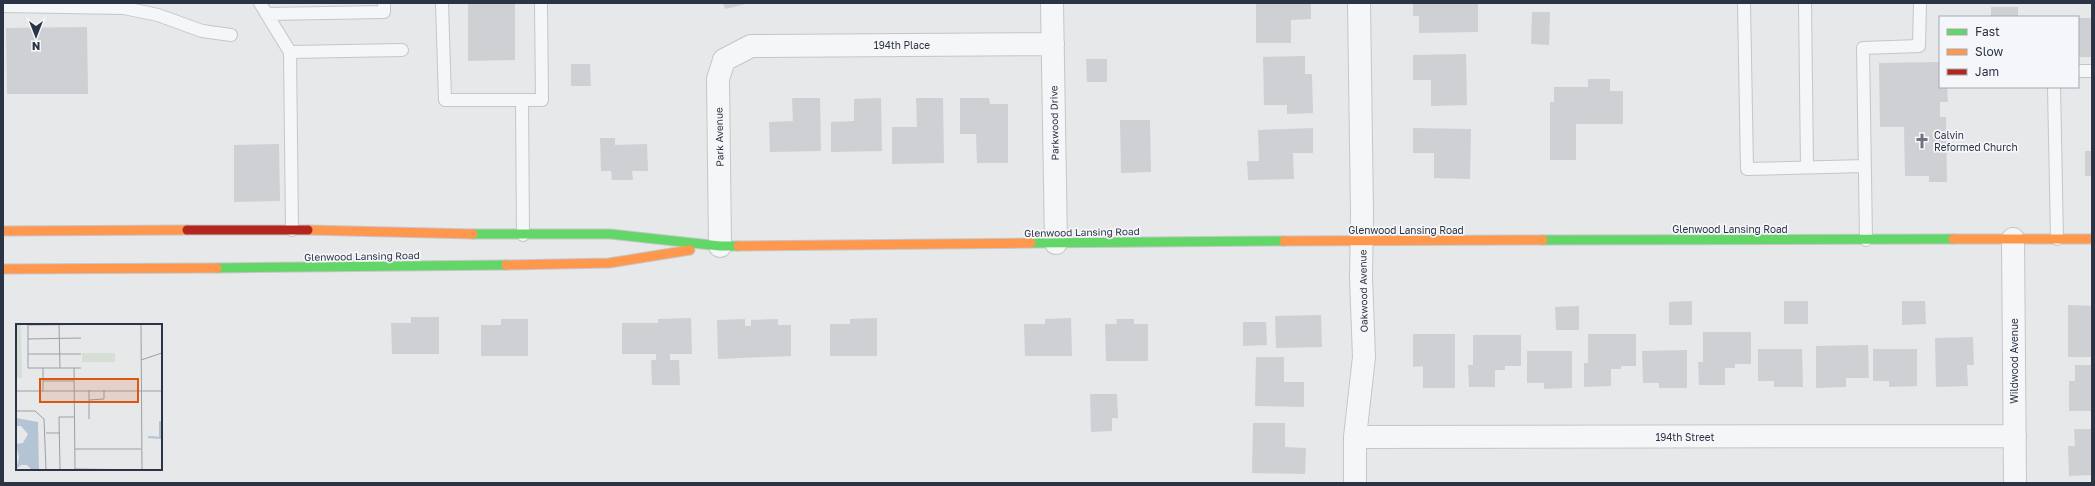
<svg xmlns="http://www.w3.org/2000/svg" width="2095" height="486" font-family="'Golos Text',sans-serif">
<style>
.building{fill:#ced0d3}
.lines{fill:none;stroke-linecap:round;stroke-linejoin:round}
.lane-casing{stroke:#c4c6c8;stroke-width:14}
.street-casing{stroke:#c4c6c8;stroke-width:24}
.fast-casing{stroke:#c4c6c8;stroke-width:11}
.slow-casing{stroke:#c4c6c8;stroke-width:11}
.jam-casing{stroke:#c4c6c8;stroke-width:11}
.lane{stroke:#f5f6f7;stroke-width:12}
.street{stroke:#f5f6f7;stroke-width:22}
.fast{stroke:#63d668;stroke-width:9}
.slow{stroke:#ff974d;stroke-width:9}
.jam{stroke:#b3261e;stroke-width:9}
.labels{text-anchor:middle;stroke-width:3.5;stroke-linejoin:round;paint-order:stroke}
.street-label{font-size:10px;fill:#2b3445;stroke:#f4f6f9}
.poi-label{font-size:10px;fill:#2b3445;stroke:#f4f6f9;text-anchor:start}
.inset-river{fill:none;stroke:#b4c4d5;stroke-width:2}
.inset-road{fill:none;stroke:#9ba0a8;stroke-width:1}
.view{fill:#df570f;fill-opacity:0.15;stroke:#df570f;stroke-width:2}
.inset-edge{fill:none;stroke:#2b3445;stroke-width:2}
</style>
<rect width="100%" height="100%" fill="#e6e8ea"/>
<path class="building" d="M468 3H515V60L468 61Z
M723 3H746V4L725 9Z
M1256 3H1311V19L1291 20V43H1256Z
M1413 3H1478V32L1419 33V16H1413Z
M1991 7H2018V17H1991Z
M1532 12H1550L1549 45 1531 44Z
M2079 18H2092V57H2079Z
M87 27 88 94H7L6 28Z
M1466 54 1467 105 1431 106V80H1413V55Z
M1305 56V74H1312L1313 113 1287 114V105H1264L1263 57Z
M1086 59H1107V82H1087Z
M1940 62V87H1947L1948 102H1940V117H1946L1947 182H1929V176H1905L1904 127H1880L1879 63Z
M571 64H590L591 86H571Z
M1588 79H1610V91H1623V124H1576V160H1550V102H1554V87H1588Z
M792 98H820L821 151 770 152 769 122 793 121Z
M881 98 882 151 831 152V122L854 121V99Z
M916 98H943L944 163 892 164V127H917Z
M960 98H989L990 104H1008V163H977L976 134H960Z
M1120 120H1150L1151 172 1121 173Z
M1313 128V153H1293L1294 179 1248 180 1247 161H1259L1258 130Z
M1413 128 1471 129 1470 179 1434 178V153H1413Z
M600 138H615V145L647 144 648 171H632L633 180H612L611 171H601Z
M279 144 280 201 234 202V145Z
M2085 151H2092V176H2085Z
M1692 301V325H1669V302Z
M1784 301H1808V324H1784Z
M1902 301H1925L1926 324 1902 325Z
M2068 305 2092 306V357H2068Z
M1579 306V330H1556L1555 307Z
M1321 315 1322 347 1276 348 1275 316Z
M411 317H439V354H392L391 323H411Z
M691 318 692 354H670V360H679L680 385H652L651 360H656V354H622V323H658V319Z
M877 318V356H830V324H850V319Z
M1071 318 1072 356H1025L1024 324H1045V319Z
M501 319H528V356H481V325H501Z
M745 319V326H751V320L778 319V325H791V356L718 359 717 320Z
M1116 319H1134V324H1148V361H1106L1105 324H1117Z
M1243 322H1266L1267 345 1243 346Z
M1703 332H1751V364H1735V368H1725V385H1699L1698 362H1703Z
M1413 334H1455V388H1423V366L1413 367Z
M1588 334H1636V366H1621V369H1611V386L1584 387V363H1588Z
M1473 335H1521V366H1505V370H1495V387H1469L1468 365H1473Z
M1973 337 1974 365H1967L1968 386 1936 387 1935 338Z
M1868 345 1869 378H1846V387L1816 388V346Z
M1758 349H1802L1803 387H1774V381H1758Z
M1873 349H1917V386L1889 387V381H1873Z
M1687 350V388H1659V383H1643L1642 351Z
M1527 351H1572V388L1544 389V383H1527Z
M1256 357H1284V382H1304V407L1255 406Z
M2075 365H2092V411H2069V381H2075Z
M1090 394H1117L1118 418H1112V431L1091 432Z
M1253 423H1285V447L1306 448 1305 474 1252 473Z
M2074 429H2092V475L2069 476 2068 446H2075Z"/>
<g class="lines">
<defs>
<path id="lane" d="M260 3 290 52 402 50
M442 3 445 100H542L541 3
M1744 3 1747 169 1865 166
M1805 3 1807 167
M3 6 124 8 158 15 202 31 231 35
M267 14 384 12V3
M290 52 292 230
M2078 71H2092
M2054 87 2057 239
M522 100 523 235
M1866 240 1863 48 1919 46 1920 3"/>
<path id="street" d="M1052 3 1056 243
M2013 239 2015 483
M720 246 718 79 724 60 751 46 1053 44
M1355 437 2015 436
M1355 483V437L1364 357 1361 278 1362 213 1359 3"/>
<path id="fast" d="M473 234H610L720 246H738
M1543 240 1953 239
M1031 243 1284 241
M217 268 506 265"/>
<path id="slow" d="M308 230 473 234
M3 231 187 230
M1953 239H2092
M1284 241 1543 240
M738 246 1031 243
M506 265 609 263 690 250
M3 269 217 268"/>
<path id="jam" d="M187 230H308"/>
</defs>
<use href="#lane" class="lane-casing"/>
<use href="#street" class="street-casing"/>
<use href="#fast" class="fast-casing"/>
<use href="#slow" class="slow-casing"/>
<use href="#jam" class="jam-casing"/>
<use href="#lane" class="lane"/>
<use href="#street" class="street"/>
<use href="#fast" class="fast"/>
<use href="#slow" class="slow"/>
<use href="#jam" class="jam"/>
</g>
<defs>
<symbol id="church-bare" viewBox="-9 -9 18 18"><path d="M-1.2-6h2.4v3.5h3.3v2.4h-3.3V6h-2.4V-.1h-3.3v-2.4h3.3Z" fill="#6c737f" stroke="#f4f6f9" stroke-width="2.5" paint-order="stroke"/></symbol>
</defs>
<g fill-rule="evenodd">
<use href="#church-bare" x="1911" y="130" width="22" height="22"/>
</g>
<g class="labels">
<g class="street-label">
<text x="902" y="49">194th Place</text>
<text transform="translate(1054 123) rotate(-91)" y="4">Parkwood Drive</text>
<text transform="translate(719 137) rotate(-91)" y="4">Park Avenue</text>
<text x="1730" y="233">Glenwood Lansing Road</text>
<text x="1406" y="234">Glenwood Lansing Road</text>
<text transform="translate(1082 232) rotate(-1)" y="4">Glenwood Lansing Road</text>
<text transform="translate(362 256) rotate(-1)" y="4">Glenwood Lansing Road</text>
<text transform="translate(1363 291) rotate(-91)" y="4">Oakwood Avenue</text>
<text transform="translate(2014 361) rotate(-90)" y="4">Wildwood Avenue</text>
<text x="1685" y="441">194th Street</text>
</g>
<g class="poi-label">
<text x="1934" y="139">Calvin<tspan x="1934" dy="12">Reformed Church</tspan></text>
</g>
</g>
<g transform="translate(16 324)">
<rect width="146" height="146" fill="#e6e8ea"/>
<path d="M0 0H5L6 54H0ZM66 29H99V38H66Z" fill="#d6ded6"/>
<path d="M0 94 22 98 23 146H16L11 141H5L0 145 3 133 0 120 7 119 12 110 5 102H0Z" fill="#b4c4d5"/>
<path class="inset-river" d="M132 113 146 114M144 114V97"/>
<path class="inset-road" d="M12 0V44H65M43 0 44 44M125 0 126 146M12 1 104 0M12 15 65 14M12 30H65M125 36 146 29M27 44V67M58 44 59 146M27 57H58M73 66V95M0 67H146M73 76 88 75V66M0 87H19L28 95 30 146M30 109H44M59 125H125M59 145 136 146M44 146 43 93H58"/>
<path class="view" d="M24 55H122V78H24Z"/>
<rect width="146" height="146" class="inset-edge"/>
</g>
<rect width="2095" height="486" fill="none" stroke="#2b3445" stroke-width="8"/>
<rect x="1939" y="16" width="140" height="72" fill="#f4f6f9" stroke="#a4a8b1"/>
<rect x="1947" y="29" width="20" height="6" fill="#63d668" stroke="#a4a8b1"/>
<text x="1975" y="36" font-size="12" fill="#2b3445">Fast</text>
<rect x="1947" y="49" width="20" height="6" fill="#ff974d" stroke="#a4a8b1"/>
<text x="1975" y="56" font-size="12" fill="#2b3445">Slow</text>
<rect x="1947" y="69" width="20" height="6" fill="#b3261e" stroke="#a4a8b1"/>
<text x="1975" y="76" font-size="12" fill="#2b3445">Jam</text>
<g transform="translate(36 36) rotate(180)" stroke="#f4f6f9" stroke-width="3" paint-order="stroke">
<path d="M0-3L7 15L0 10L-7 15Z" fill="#2b3445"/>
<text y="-6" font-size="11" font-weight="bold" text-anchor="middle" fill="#2b3445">N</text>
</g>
</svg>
